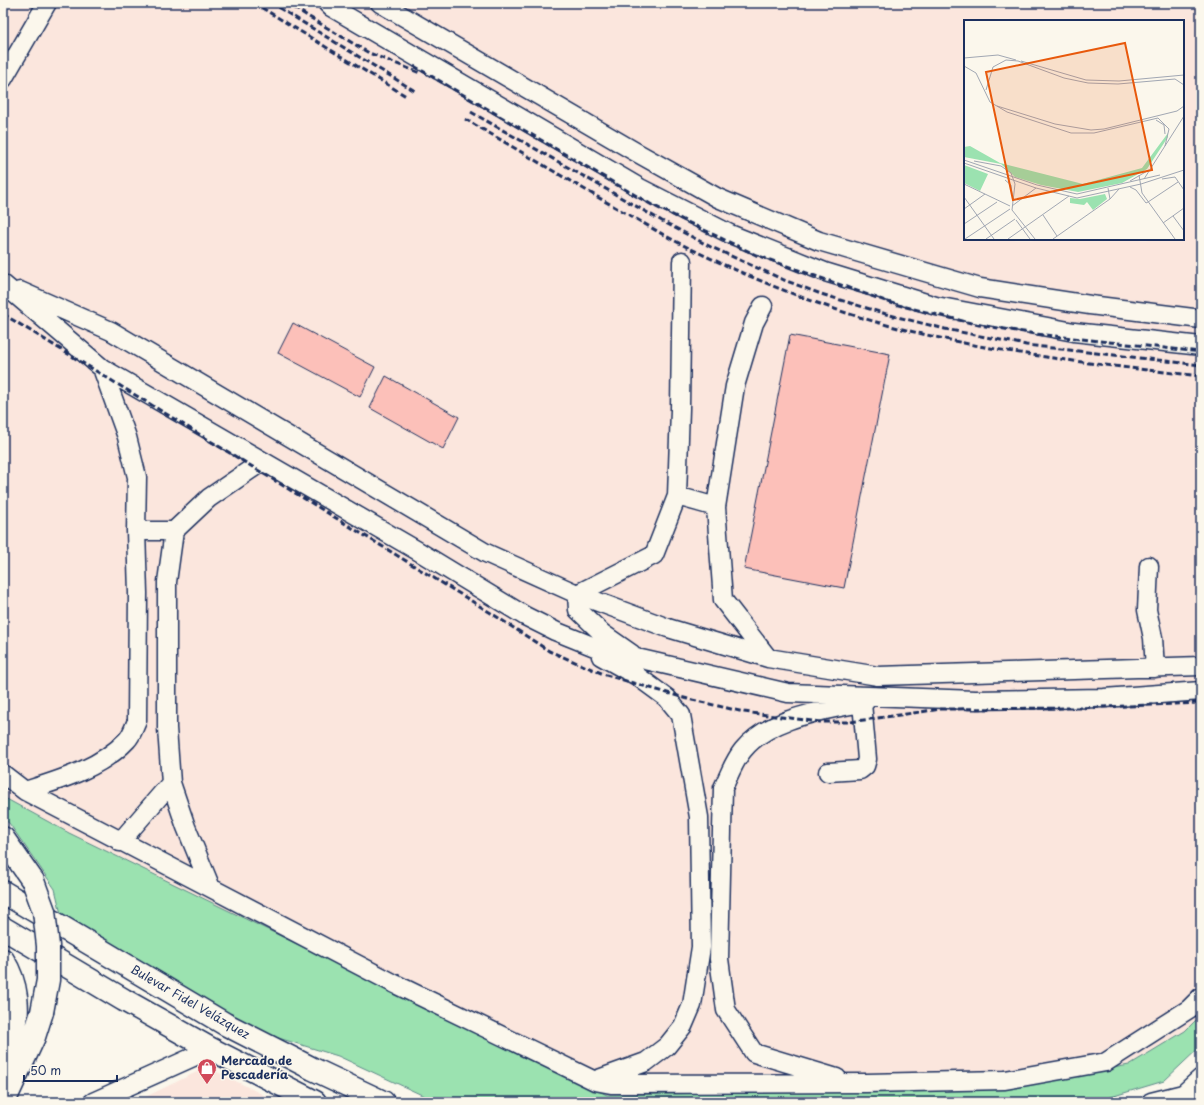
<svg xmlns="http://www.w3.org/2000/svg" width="1204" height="1105" font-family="'Playpen Sans',sans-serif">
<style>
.built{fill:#fbe6dd;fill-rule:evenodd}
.green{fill:#9be2b0;stroke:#5b8887}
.building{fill:#fcc0b9;stroke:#1b2f5e}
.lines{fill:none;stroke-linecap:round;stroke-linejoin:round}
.minor-casing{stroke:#1b2f5e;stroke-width:21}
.major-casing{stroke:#1b2f5e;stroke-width:25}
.minor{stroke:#fbf7ec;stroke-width:18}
.major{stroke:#fbf7ec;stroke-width:22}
.rail{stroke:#1b2f5e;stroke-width:3;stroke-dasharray:6 3;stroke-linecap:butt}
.major-bridge-casing{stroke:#1b2f5e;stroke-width:25;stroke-linecap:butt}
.major-bridge{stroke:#fbf7ec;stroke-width:22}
.labels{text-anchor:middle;stroke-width:3;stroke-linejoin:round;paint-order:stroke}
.street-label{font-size:12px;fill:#1b2f5e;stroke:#fbf7ec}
.poi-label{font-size:12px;font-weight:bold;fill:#1b2f5e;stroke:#fbf7ec;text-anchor:start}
.inset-road{fill:none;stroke:#a1a7b3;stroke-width:1}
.view{fill:#e8590c;fill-opacity:0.15;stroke:#e8590c;stroke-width:2}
.inset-edge{fill:none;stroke:#1b2f5e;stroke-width:2}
</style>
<rect width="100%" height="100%" fill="#fbf7ec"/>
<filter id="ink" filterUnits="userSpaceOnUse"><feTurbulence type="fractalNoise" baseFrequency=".025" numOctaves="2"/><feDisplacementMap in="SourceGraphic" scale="8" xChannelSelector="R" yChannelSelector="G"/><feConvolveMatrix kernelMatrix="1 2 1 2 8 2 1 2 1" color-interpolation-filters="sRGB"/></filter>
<g filter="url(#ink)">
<path class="built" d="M3 3H1201V1015L1185 1031 1129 1065 1006 1088 607 1095 69 833 3 797ZM965 21H1183V239H965Z
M207 1067 278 1102H135Z"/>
<path class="green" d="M3 797 69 833 607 1095 1006 1088 1129 1065 1185 1031 1201 1015V1046L1164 1081 1094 1102H437L338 1056 262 1033 61 914 55 889 9 823 3 819Z"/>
<path class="building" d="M293 323 375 367 360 397 278 353Z
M790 335 890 354 844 588 744 569Z
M386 376 459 417 443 449 370 408Z"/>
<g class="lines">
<defs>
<path id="minor" d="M327 3 331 7 640 188 730 234 825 272 936 306 1074 332 1201 346
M380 3 634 151 718 198 819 241 980 288 1090 305 1201 319
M3 79 47 3
M3 284 102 368 418 551 525 616 555 631 602 650 788 693 975 700 1104 698 1201 691
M20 291 111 331 486 553 577 594 668 628 768 658 878 676 1201 666
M763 306 754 323 735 386 716 507 723 600 768 658
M263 461 209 498 174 531 167 582V728L171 783 186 827 211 888 393 983 595 1081 611 1084 866 1083 1005 1080 1106 1062 1189 1009 1201 997
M677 496 716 507
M136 531H174
M1149 566 1147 610 1153 638 1155 668
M632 654 602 633 578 610 577 594 654 555 677 496 680 409 682 261
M828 772 860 770 865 766 867 759 862 703
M3 774 25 791C60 780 101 768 127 740 132 735 134 727 137 721L138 593 136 531 137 477 127 437 102 368
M25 791 211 888
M120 842 171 783
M837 1078 754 1053 726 1010 719 959 723 788C729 775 734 761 743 750 771 716 825 711 865 702
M596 1080 646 1062 667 1046 683 1026 692 1005 701 947 699 817 681 715 667 698 637 676 601 656
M1179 1098 1201 1078
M93 1102 211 1049
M1151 1102 1183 1094H1201"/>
<path id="major" d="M3 838 33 881
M3 892 225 1024 313 1069 383 1102
M3 928 124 1000 211 1049 315 1102
M3 960C17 982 21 1012 12 1038 10 1045 6 1053 3 1061
M4 1102 34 1037 42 1012"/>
</defs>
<use href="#minor" class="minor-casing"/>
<use href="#major" class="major-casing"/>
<use href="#minor" class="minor"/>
<use href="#major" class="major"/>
<path class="rail" d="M254 3 406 96
M271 3 415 91
M286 3 369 53 420 73
M414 66 652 205 756 255 894 304 979 325 1036 334 1201 352
M471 112 662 221 711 247 784 280 821 294 886 314 945 329 1026 345 1201 365
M465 119C517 149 569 181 622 211 642 222 661 234 681 244 727 267 775 288 823 305 944 348 1074 362 1201 376
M3 314 491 613 549 651 606 675 688 699 744 712 820 722H850L941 709 1078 708 1201 703"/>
<defs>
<path id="major-bridge" d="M33 881 44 911 48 946V980L42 1012"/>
</defs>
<use href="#major-bridge" class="major-bridge-casing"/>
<use href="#major-bridge" class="major-bridge"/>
</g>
</g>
<defs>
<symbol id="shop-pin" viewBox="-11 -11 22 30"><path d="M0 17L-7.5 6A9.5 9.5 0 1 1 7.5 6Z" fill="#d1495b" stroke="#fbf7ec"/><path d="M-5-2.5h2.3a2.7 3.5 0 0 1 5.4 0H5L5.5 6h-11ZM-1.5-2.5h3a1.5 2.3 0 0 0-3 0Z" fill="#fff"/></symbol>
</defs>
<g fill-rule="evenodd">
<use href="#shop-pin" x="196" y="1057" width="22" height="30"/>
</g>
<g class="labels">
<g class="street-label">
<text transform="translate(190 1002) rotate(30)" y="4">Bulevar Fidel Velázquez</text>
</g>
<g class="poi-label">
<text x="221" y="1065">Mercado de<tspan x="221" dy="14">Pescadería</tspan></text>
</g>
</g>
<g transform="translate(964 20)">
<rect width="220" height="220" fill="#fbf7ec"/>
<path d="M204 113V117L183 149 158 163 114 172 77 165 51 157 37 144 0 137V127L6 126 36 143 119 164 178 148ZM0 145 24 154 16 171 0 163ZM141 174 143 179 129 190 123 182 120 185 106 183V178L116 179Z" fill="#9be2b0"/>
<path class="inset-road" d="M0 38 34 35 52 40M57 41 122 60 155 61 220 55M0 46 12 53 26 82 43 92 107 113H130L194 98 205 109 201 126M22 70 29 47 42 40 54 41 100 58 124 63 154 64 211 59 220 65M33 86 91 104 127 110 140 109 213 91 220 86M192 100 200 105 201 114M0 140 73 165 113 174 196 155M10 141 37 146 47 153 51 164 48 190 71 219M0 143 72 168 113 178 177 164 220 150M175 155 178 173 211 219M180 159 220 96M198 159 211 157 220 170M41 160 47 165 48 174M166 161 185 150M0 164 46 186M166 167 172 170 182 183 184 182M0 177 30 219M146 179 155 169M184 182 214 162M48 186 72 168M0 189 21 174M79 195 93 216M209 196 220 211M52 200 66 219M199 203 220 188M0 204 33 182M1 219 46 189M22 219 51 199M44 219 105 176M89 219 146 179 144 168"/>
<path class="view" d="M161 23 188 150 49 180 22 52Z"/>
<rect width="220" height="220" class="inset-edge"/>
</g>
<rect width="1204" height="1105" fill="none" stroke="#fbf7ec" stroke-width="16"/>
<rect x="8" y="8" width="1188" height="1089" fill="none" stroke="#1b2f5e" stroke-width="1.5" filter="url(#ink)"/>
<path d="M24 1075v6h93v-6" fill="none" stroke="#1b2f5e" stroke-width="2"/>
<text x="30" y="1075" font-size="12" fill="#1b2f5e" stroke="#fbf7ec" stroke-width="3" paint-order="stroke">50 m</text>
</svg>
